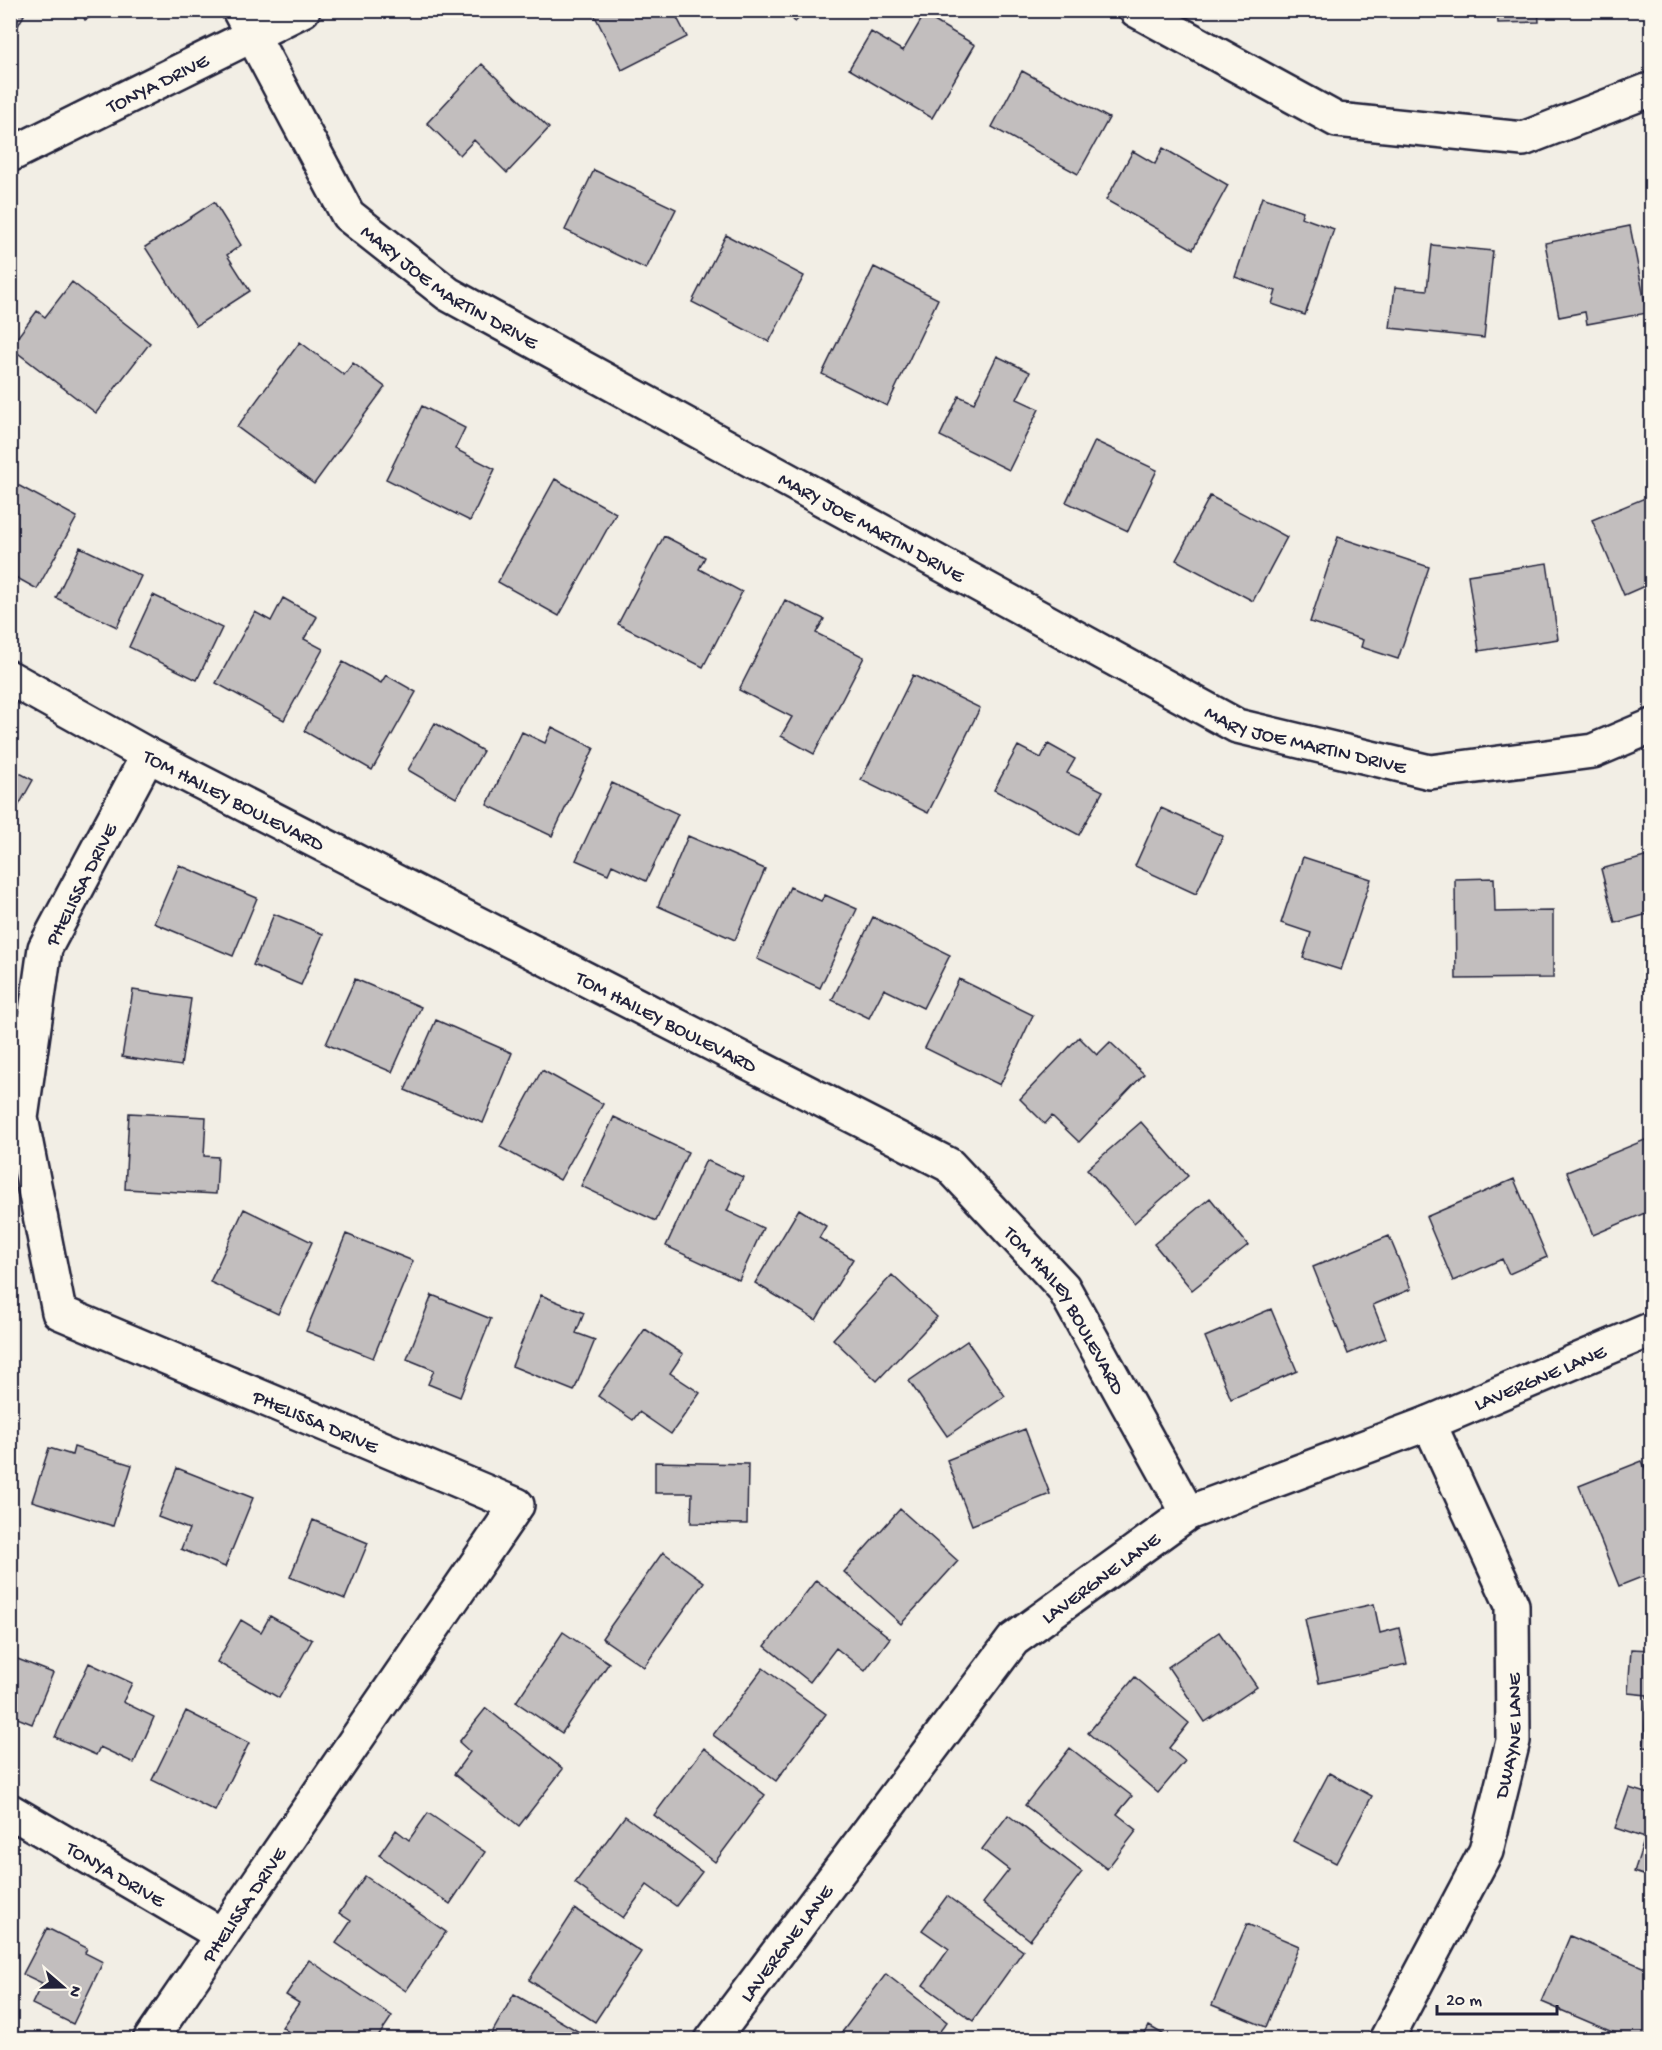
<svg xmlns="http://www.w3.org/2000/svg" width="1662" height="2050" font-family="'Gochi Hand',sans-serif">
<style>
.building{fill:#c2bebe;stroke:#22223b;stroke-width:1.5}
.lines{fill:none;stroke-linecap:round;stroke-linejoin:round}
.minor-casing{stroke:#22223b;stroke-width:38}
.minor{stroke:#fbf7ec;stroke-width:33}
.labels{text-anchor:middle;stroke-width:6;stroke-linejoin:round;paint-order:stroke}
.street-label{font-size:20px;fill:#22223b;stroke:#fbf7ec}
</style>
<rect width="100%" height="100%" fill="#f2eee5"/>
<filter id="ink" filterUnits="userSpaceOnUse"><feTurbulence type="fractalNoise" baseFrequency=".0167" numOctaves="2"/><feDisplacementMap in="SourceGraphic" scale="12" xChannelSelector="R" yChannelSelector="G"/><feConvolveMatrix kernelMatrix="1 2 1 2 8 2 1 2 1" color-interpolation-filters="sRGB"/></filter>
<g filter="url(#ink)">
<path class="building" d="M10 10H15L24 15 10 40Z
M80 10H104L85 20Z
M592 10H673L687 37 622 70Z
M785 10H808L795 22Z
M1497 10H1538L1539 22 1498 23Z
M924 15 975 45 932 118 849 69 871 32 903 51Z
M482 64 549 128 507 173 474 140 460 155 427 123Z
M1022 71 1109 118 1078 174 992 127Z
M1163 148 1228 185 1193 249 1106 200 1133 151 1155 164Z
M594 170 676 209 646 269 565 230Z
M1262 197 1303 211 1301 217 1334 229 1305 315 1272 304 1276 291 1235 277Z
M214 202 241 245 227 255 250 291 196 326 145 247Z
M1630 226 1647 313 1587 324 1585 312 1559 317 1545 243Z
M726 235 804 276 769 342 692 302Z
M1432 245 1493 251 1484 338 1390 328 1395 287 1427 290Z
M874 267 938 299 887 406 822 374Z
M72 282 150 343 96 413 10 347 37 311 45 317Z
M300 342 344 375 353 363 385 387 314 484 237 427Z
M997 356 1030 372 1017 399 1039 409 1009 470 940 436 959 396 974 403Z
M422 406 465 428 455 449 495 469 470 521 386 479Z
M1095 441 1157 470 1128 531 1066 502Z
M555 479 616 513 559 616 498 582Z
M12 482 77 517 37 589 10 574Z
M1652 495V590L1649 584 1624 595 1592 520Z
M1210 496 1287 537 1253 601 1176 560Z
M664 536 705 557 699 569 742 592 703 667 618 624Z
M1338 537 1429 567 1398 659 1361 647 1363 640 1310 622Z
M80 547 141 576 117 627 56 598Z
M1547 563 1558 639 1479 651 1468 575Z
M153 595 222 628 197 680 129 647Z
M283 598 317 617 304 639 323 649 284 720 216 683 255 612 271 621Z
M785 600 824 619 816 633 864 657 814 754 781 736 792 717 739 690Z
M343 662 381 683 386 675 416 692 372 770 304 731Z
M913 675 980 708 928 813 861 780Z
M435 723 483 751 456 798 408 770Z
M552 727 594 748 552 836 487 805 522 732 545 743Z
M1048 744 1075 759 1067 773 1103 791 1079 835 994 790 1018 746 1041 758Z
M10 768 33 780 10 821Z
M612 783 678 814 646 881 612 865 608 874 576 860Z
M1161 808 1223 836 1196 894 1135 866Z
M688 836 765 869 735 940 658 906Z
M1652 855V913L1615 923 1601 869Z
M1303 857 1371 879 1341 970 1303 958 1311 933 1281 923Z
M179 865 257 898 233 956 154 923Z
M1494 878 1495 912 1553 911V978L1456 979 1455 879Z
M790 887 821 901 825 895 857 909 820 988 757 959Z
M274 914 323 934 301 985 253 965Z
M873 917 950 955 923 1008 884 989 869 1018 832 1000Z
M355 979 421 1007 392 1072 326 1044Z
M959 979 1033 1015 1000 1085 925 1048Z
M133 990 191 999 181 1066 122 1057Z
M436 1020 512 1053 483 1123 405 1090Z
M1079 1037 1097 1055 1110 1042 1144 1074 1079 1142 1052 1116 1045 1124 1020 1099Z
M542 1070 603 1104 560 1180 500 1147Z
M129 1113 206 1117 204 1156 218 1157 216 1194 125 1189Z
M614 1117 688 1152 656 1221 581 1186Z
M1141 1122 1188 1176 1134 1223 1087 1169Z
M1652 1137V1210L1593 1235 1567 1172Z
M706 1160 743 1177 727 1211 763 1228 739 1280 666 1246Z
M1514 1179 1547 1257 1509 1274 1502 1259 1453 1281 1426 1217Z
M1210 1198 1248 1245 1192 1290 1154 1244Z
M244 1209 312 1242 278 1314 210 1282Z
M799 1209 826 1226 819 1238 853 1259 816 1320 755 1283Z
M346 1234 413 1261 373 1358 306 1331Z
M1389 1236 1411 1289 1373 1305 1386 1338 1348 1354 1313 1267Z
M892 1275 937 1317 877 1381 833 1339Z
M432 1295 491 1319 460 1397 428 1384 434 1370 407 1359Z
M541 1295 584 1313 576 1333 595 1340 574 1391 512 1366Z
M1271 1309 1297 1371 1231 1399 1205 1337Z
M645 1329 683 1354 670 1373 700 1393 671 1434 639 1412 633 1420 598 1396Z
M967 1341 1005 1396 947 1436 909 1381Z
M1025 1429 1050 1494 972 1525 947 1460Z
M74 1447 132 1465 113 1526 32 1501 49 1448 72 1455Z
M1642 1461 1652 1483V1573L1619 1586 1579 1486Z
M655 1462 748 1464 747 1524 691 1523 692 1493H655Z
M177 1468 253 1498 225 1567 181 1549 189 1529 158 1517Z
M900 1509 958 1561 901 1624 844 1572Z
M313 1520 368 1543 345 1599 290 1577Z
M663 1552 704 1582 644 1667 602 1638Z
M816 1580 890 1638 865 1671 836 1648 810 1682 765 1646Z
M1374 1604 1380 1633 1399 1628 1407 1664 1319 1683 1305 1619Z
M270 1616 312 1640 279 1698 217 1662 241 1620 261 1632Z
M563 1632 609 1663 562 1733 516 1702Z
M1219 1632 1257 1687 1205 1722 1168 1667Z
M1631 1649 1652 1650V1748L1644 1747 1647 1695 1628 1693Z
M10 1656 53 1673 32 1724 10 1715Z
M89 1663 132 1683 123 1702 154 1717 134 1763 100 1747 96 1755 55 1737Z
M763 1668 826 1714 776 1781 713 1735Z
M1135 1677 1189 1723 1169 1748 1185 1761 1158 1793 1088 1733Z
M486 1708 563 1769 519 1826 454 1774 470 1752 459 1742Z
M186 1711 249 1743 215 1811 152 1780Z
M704 1748 765 1795 715 1862 654 1815Z
M1070 1748 1132 1796 1117 1814 1137 1830 1107 1869 1025 1805Z
M1329 1773 1372 1796 1336 1863 1293 1841Z
M1629 1788 1652 1795V1878L1634 1872 1645 1838 1615 1828Z
M428 1813 485 1852 450 1904 379 1855 396 1830 409 1840Z
M1008 1815 1082 1872 1030 1940 983 1903 1009 1870 982 1849Z
M625 1816 702 1872 676 1906 647 1885 623 1918 575 1883Z
M365 1876 446 1932 406 1991 336 1943 351 1921 339 1913Z
M947 1896 1023 1951 973 2021 923 1985 949 1949 922 1930Z
M575 1909 641 1952 595 2022 529 1980Z
M1247 1924 1299 1946 1266 2027 1212 2005Z
M47 1928 87 1948 85 1953 103 1962 73 2024 32 2004 42 1983 23 1974Z
M1570 1936 1652 1971V2040H1631L1542 2002Z
M309 1960 392 2016 376 2040H299L282 2027 299 2003 286 1995Z
M886 1974 947 2022 933 2040H836Z
M514 1994 581 2033 578 2040H488Z
M1149 2026 1173 2040H1142Z"/>
<g class="lines">
<defs>
<g id="minor">
<path id="s1" d="M239 10 348 215 448 294 1237 726 1430 772 1593 751 1652 726"/>
<path d="M1136 10 1337 120 1523 139 1652 89"/>
<path id="s2" d="M10 155 303 10"/>
<path id="s3" d="M10 678 148 755 949 1165 1063 1287 1188 1513"/>
<path id="s4" d="M148 755 45 948 21 1118 59 1312 517 1505 150 2040"/>
<path id="s5" d="M10 1811 222 1935"/>
<path id="s6" d="M712 2040 1013 1640 1188 1513 1429 1423 1652 1329"/>
<path id="s7" d="M1386 2040 1486 1851 1513 1741 1512 1605 1429 1423"/>
</g>
</defs>
<use href="#minor" class="minor-casing"/>
<use href="#minor" class="minor"/>
</g>
</g>
<g class="labels">
<g class="street-label">
<text dy="7" stroke="none"><textPath href="#s2" startOffset="164">TONYA DRIVE</textPath></text>
<text dy="7" stroke="none"><textPath href="#s1" startOffset="357">MARY JOE MARTIN DRIVE</textPath></text>
<text dy="7" stroke="none"><textPath href="#s1" startOffset="843">MARY JOE MARTIN DRIVE</textPath></text>
<text dy="7" stroke="none"><textPath href="#s1" startOffset="1329">MARY JOE MARTIN DRIVE</textPath></text>
<text dy="7" stroke="none"><textPath href="#s3" startOffset="255">TOM HAILEY BOULEVARD</textPath></text>
<text transform="translate(80 884) rotate(-63)" y="7">PHELISSA DRIVE</text>
<text dy="7" stroke="none"><textPath href="#s3" startOffset="741">TOM HAILEY BOULEVARD</textPath></text>
<text dy="7" stroke="none"><textPath href="#s3" startOffset="1245">TOM HAILEY BOULEVARD</textPath></text>
<text dy="7" stroke="none"><textPath href="#s6" startOffset="1094">LAVERGNE LANE</textPath></text>
<text dy="7" stroke="none"><textPath href="#s4" startOffset="867">PHELISSA DRIVE</textPath></text>
<text dy="7" stroke="none"><textPath href="#s6" startOffset="608">LAVERGNE LANE</textPath></text>
<text dy="7" stroke="none"><textPath href="#s7" startOffset="332">DWAYNE LANE</textPath></text>
<text dy="7" stroke="none"><textPath href="#s5" startOffset="123">TONYA DRIVE</textPath></text>
<text transform="translate(243 1904) rotate(-56)" y="7">PHELISSA DRIVE</text>
<text dy="7" stroke="none"><textPath href="#s6" startOffset="122">LAVERGNE LANE</textPath></text>
</g>
</g>
<rect width="1662" height="2050" fill="none" stroke="#fbf7ec" stroke-width="36"/>
<rect x="18" y="18" width="1626" height="2014" fill="none" stroke="#22223b" stroke-width="2" filter="url(#ink)"/>
<g transform="translate(63 1987) rotate(110)" stroke="#fbf7ec" stroke-width="4.5" paint-order="stroke">
<path d="M0-4.5L10 22L0 15L-10 22Z" fill="#22223b"/>
<text y="-9" font-size="16" font-weight="bold" text-anchor="middle" fill="#22223b">N</text>
</g>
<path d="M1437 2005v9h120v-9" fill="none" stroke="#22223b" stroke-width="3"/>
<text x="1446" y="2005" font-size="18" fill="#22223b" stroke="#fbf7ec" stroke-width="4.5" paint-order="stroke">20 m</text>
</svg>
